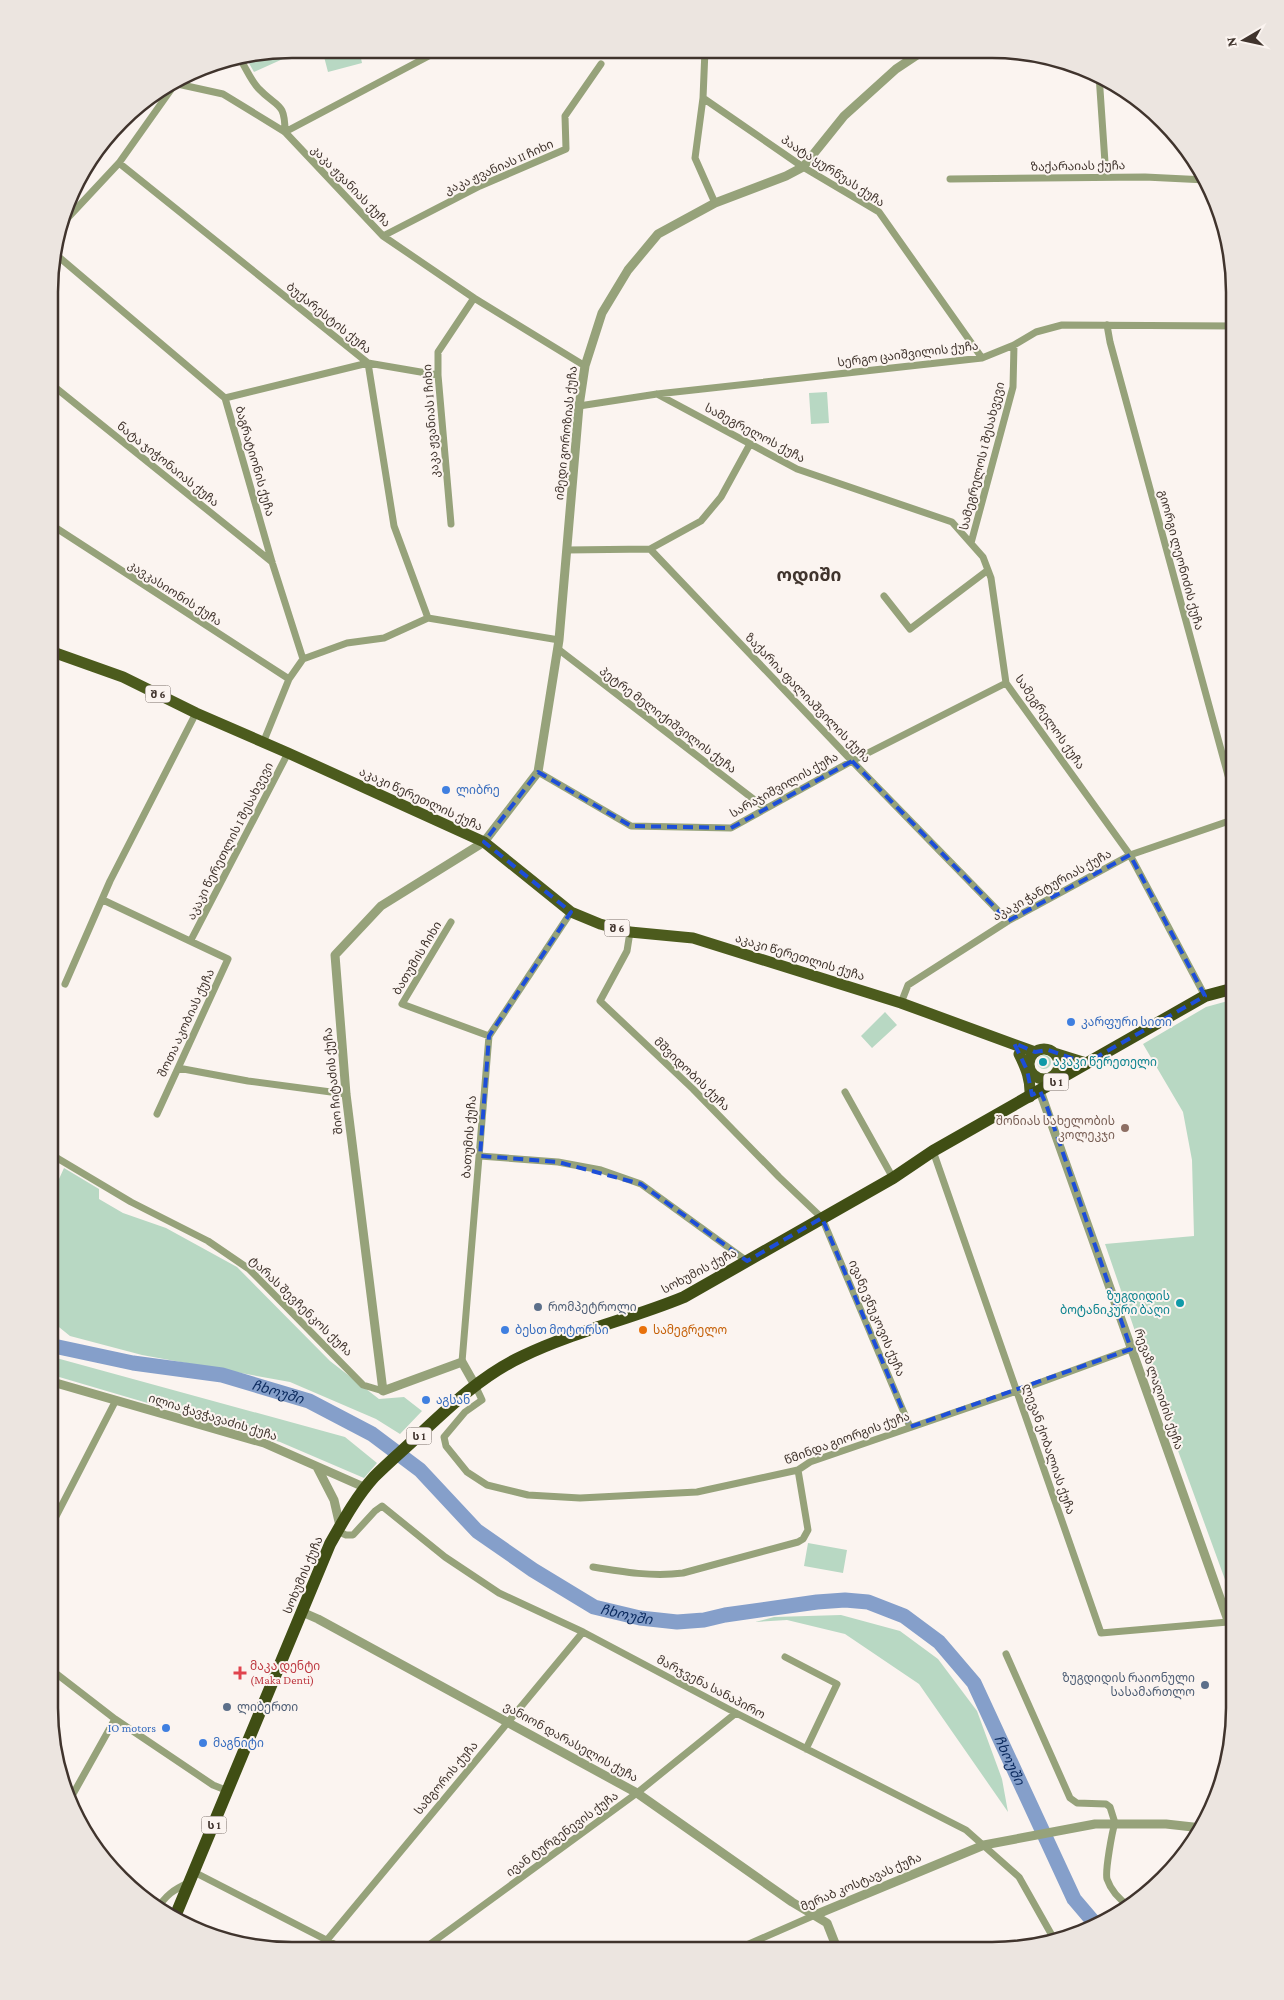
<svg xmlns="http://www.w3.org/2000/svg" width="1284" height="2000" font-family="'Crimson Pro','Noto Sans Georgian',serif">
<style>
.green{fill:#b8d8c3}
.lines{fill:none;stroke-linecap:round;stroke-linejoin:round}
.river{stroke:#859fca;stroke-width:15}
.minor{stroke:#96a27a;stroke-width:7}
.tertiary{stroke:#96a27a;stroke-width:9}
.primary{stroke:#4c5b1d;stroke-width:11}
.trunk{stroke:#404e14;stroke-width:12}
.marked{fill:none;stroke:#1d4ed8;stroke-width:4;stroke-dasharray:10 6;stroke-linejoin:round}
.shop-dot{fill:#3f7fe0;stroke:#fbf4f0;stroke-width:2}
.culture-dot{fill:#0f9aa8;stroke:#fbf4f0;stroke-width:2}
.education-dot{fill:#8d6e63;stroke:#fbf4f0;stroke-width:2}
.service-dot{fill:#5c6f8a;stroke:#fbf4f0;stroke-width:2}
.food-dot{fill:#e8710a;stroke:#fbf4f0;stroke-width:2}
.health-dot{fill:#e0444e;stroke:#fbf4f0;stroke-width:2}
.labels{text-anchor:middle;stroke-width:4;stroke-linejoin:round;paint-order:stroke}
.shield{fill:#fbf4f0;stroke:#786e68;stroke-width:1}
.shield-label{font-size:11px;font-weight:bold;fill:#40342d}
.street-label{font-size:12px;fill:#40342d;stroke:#fbf4f0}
.shop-label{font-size:12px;fill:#366cbe;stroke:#fbf4f0;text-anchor:start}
.culture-label{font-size:12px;fill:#0d838f;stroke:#fbf4f0;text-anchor:start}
.education-label{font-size:12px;fill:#785e54;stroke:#fbf4f0;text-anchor:end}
.service-label{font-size:12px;fill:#4e5e75;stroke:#fbf4f0;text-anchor:start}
.food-label{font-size:12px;fill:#c56008;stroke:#fbf4f0;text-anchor:start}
.health-label{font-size:12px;fill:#be3a42;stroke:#fbf4f0;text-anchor:start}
.water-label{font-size:14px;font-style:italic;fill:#0b2a5e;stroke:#fbf4f0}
.district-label{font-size:18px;font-weight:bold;fill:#40342d;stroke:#fbf4f0}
.rim{fill:none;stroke:#40342d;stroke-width:2.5}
</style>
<rect width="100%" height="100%" fill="#fbf4f0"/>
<path class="green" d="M291 49H305L254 72 246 58Z
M322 49H359L362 63 328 72Z
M827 392 829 423 811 424 809 393Z
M1235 999V1607L1146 1363 1105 1244 1194 1236 1192 1160 1183 1112 1143 1044 1206 1007Z
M885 1012 897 1025 872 1048 861 1036Z
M1037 1062a7 7 0 1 1 14 0a7 7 0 1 1-14 0Z
M64 1168 99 1189V1199L123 1213 166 1228 237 1267 330 1361 379 1399 404 1397 422 1411 400 1434 376 1419 290 1382 142 1355 70 1336 49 1319V1201Z
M49 1356 345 1437 377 1463 364 1478 280 1442 49 1374Z
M808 1543 847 1550 843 1573 804 1566Z
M841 1615 900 1631 938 1659 977 1711 1002 1779 1008 1812 919 1684 845 1634 787 1620 755 1622 774 1617Z"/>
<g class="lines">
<path class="river" id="s1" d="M49 1345 133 1363 222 1375 309 1401 372 1434 420 1470 477 1531 533 1570 594 1607 640 1618 677 1622 704 1620 725 1615 817 1602 845 1600 868 1602 904 1616 939 1642 974 1683 1074 1899 1097 1926"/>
<path class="minor" d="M705 50 703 98 803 167 879 212 982 358
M240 59C246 68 251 81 259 89 277 108 285 101 285 132L442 49
M1099 75 1106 177
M173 83 223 94 285 132 383 236 474 298 585 366
M703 98 695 158 715 203
M119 163 368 363 394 526 428 618
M950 179 1145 177 1206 180
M62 224 119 163 175 84
M383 236 480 186 566 149 565 116 601 64
M53 252 225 398 272 562 303 659
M1107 325 1110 342 1235 801
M51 384 272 562
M657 394 797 469 952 522 983 557 991 578 1006 683 1130 855 1205 996
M225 398 368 363 438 375
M579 406 657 394 982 358 1014 345 1036 332 1062 325 1235 326
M50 524 289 679
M451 524 438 375V352L474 298
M971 543 1013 387 1014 345
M650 549 701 521 721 497 750 444
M567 550 650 549 852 761 1008 921
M884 596 910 629 988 570
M558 649 765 808
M263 743 289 679 303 659 347 643 384 638 428 618 559 640
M538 772 631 826 731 828 852 761 1006 683
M103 900 228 959 157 1114
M451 922 402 1004 489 1036
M630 932 627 951 600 1001 693 1089 779 1177 822 1218 910 1427
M191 940 288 753
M65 984 110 881 196 713
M901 1003 908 985 1008 921 1130 855 1235 819
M178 1068 248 1081 346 1094
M845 1092 893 1178
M50 1150 57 1158 131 1202 208 1241 249 1269 363 1385 383 1391
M933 1151 1101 1633 1228 1622
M480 1156 558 1162 601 1170 641 1184 747 1261
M462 1362 489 1036 571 912
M475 1385 482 1400 465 1412 444 1437 446 1446 467 1472 487 1485 528 1495 580 1498 697 1492 798 1470 810 1462 1017 1391 1131 1349
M49 1530 116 1400
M337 1531 346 1535H353L375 1511 382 1506 445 1557 499 1593 583 1632 736 1713 966 1830 1019 1877 1054 1939
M593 1567C623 1572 653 1577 683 1573L798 1542 803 1539 808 1530 798 1470
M1006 1654 1070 1798 1077 1803 1106 1804 1110 1807 1115 1823C1112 1832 1105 1871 1107 1879 1111 1891 1120 1900 1130 1907
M785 1657 837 1684 806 1749
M49 1668 115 1719 213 1785 228 1791
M68 1803 115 1719
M194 1872 344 1949
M158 1909C164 1896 175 1889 188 1883
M327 1940 583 1632
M422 1950 637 1793 736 1713
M733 1951 815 1915"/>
<path class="tertiary" d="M1040 1091 1235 1640
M49 1381 264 1443 366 1488
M475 1385 462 1362 383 1391 346 1094 335 955 381 906 484 842 538 772 559 640 579 406 585 366 602 313 628 270 658 234 715 203 786 176 803 167 844 116 896 69 923 51
M317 1467 334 1500 340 1526
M302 1612 318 1619 637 1793 792 1902 827 1923 838 1951
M815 1915 984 1845 1095 1824H1166L1202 1828"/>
<path class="primary" d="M50 651 123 677 196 713 288 753 484 842 571 912 600 924 630 932 693 938 901 1003 1035 1052
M1029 1064a15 15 0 1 1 30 0a15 15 0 1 1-30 0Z
M1054 1053 1086 1063
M1019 1054C1026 1068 1031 1080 1030 1097"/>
<path class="trunk" d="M174 1919 330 1544C343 1521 356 1497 374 1477 387 1464 402 1451 416 1438 449 1407 482 1375 523 1356 575 1331 631 1319 684 1297L893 1178 933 1151 1205 996 1235 988"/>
</g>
<path class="marked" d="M852 761 1008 921 1130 855 1205 996 1086 1063 1048 1050 1035 1052 1014 1043 1027 1070 1032 1095 1040 1091 1046 1104 1131 1349 910 1427 822 1218 747 1261 641 1184 558 1162 480 1156 489 1036 571 912 484 842 538 772 631 826 731 828Z"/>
<g class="shop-dot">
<circle cx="446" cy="790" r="5"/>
<circle cx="1071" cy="1022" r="5"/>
<circle cx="505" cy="1330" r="5"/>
<circle cx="426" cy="1400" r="5"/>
<circle cx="166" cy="1728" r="5"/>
<circle cx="203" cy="1743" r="5"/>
</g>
<g class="culture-dot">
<circle cx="1043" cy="1062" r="5"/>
<circle cx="1180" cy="1303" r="5"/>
</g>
<circle class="education-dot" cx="1125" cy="1128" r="5"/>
<g class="service-dot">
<circle cx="538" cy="1307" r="5"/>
<circle cx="1205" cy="1685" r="5"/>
<circle cx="227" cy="1707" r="5"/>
</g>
<circle class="food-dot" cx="643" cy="1330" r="5"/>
<path class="health-dot" d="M237.5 1665.5h5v5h5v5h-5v5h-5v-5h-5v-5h5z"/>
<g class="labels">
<g class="shield">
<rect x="145.5" y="685.5" width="25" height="17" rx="4"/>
<rect x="604.5" y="919.5" width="25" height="17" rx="4"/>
<rect x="1043.5" y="1073.5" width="25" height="17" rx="4"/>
<rect x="406.5" y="1427.5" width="25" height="17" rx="4"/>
<rect x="201.5" y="1816.5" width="25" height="17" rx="4"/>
</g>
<g class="shield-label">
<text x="158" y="698">შ 6</text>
<text x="617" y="932">შ 6</text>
<text x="1056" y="1086">ს 1</text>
<text x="419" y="1440">ს 1</text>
<text x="214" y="1829">ს 1</text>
</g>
<g class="street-label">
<text transform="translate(1078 166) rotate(-1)" y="4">ზაქარაიას ქუჩა</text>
<text transform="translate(499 167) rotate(-24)" y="4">კაკა ჟვანიას II ჩიხი</text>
<text transform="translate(833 171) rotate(33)" y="4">პაატა ყურწუას ქუჩა</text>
<text transform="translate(351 186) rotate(46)" y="4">კაკა ჟვანიას ქუჩა</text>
<text transform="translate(329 318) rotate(39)" y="4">ბუქარესტის ქუჩა</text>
<text transform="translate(908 354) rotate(-7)" y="4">სერგო ცაიშვილის ქუჩა</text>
<text transform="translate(431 421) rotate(-94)" y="4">კაკა ჟვანიას I ჩიხი</text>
<text transform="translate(566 433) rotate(-84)" y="4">იმედი გოროზიას ქუჩა</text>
<text transform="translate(755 433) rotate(28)" y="4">სამეგრელოს ქუჩა</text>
<text transform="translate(982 456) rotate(-76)" y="4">სამეგრელოს I შესახვევი</text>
<text transform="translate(255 461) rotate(74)" y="4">ბაგრატიონის ქუჩა</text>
<text transform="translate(168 464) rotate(39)" y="4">ნატა ჯიჭონაიას ქუჩა</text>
<text transform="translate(1181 560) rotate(75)" y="4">გიორგი ლეონიძის ქუჩა</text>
<text transform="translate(175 593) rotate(33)" y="4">კავკასიონის ქუჩა</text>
<text transform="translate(808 698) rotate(46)" y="4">ზაქარია ფალიაშვილის ქუჩა</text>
<text transform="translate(668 720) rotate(37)" y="4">პეტრე მელიქიშვილის ქუჩა</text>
<text transform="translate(1050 722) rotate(55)" y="4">სამეგრელოს ქუჩა</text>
<text transform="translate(784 785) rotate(-29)" y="4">სარაჯიშვილის ქუჩა</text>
<text transform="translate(421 799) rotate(25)" y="4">აკაკი წერეთლის ქუჩა</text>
<text transform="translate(230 841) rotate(-63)" y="4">აკაკი წერეთლის I შესახვევი</text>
<text transform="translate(1052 885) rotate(-29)" y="4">აკაკი ჭანტურიას ქუჩა</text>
<text transform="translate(800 957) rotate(17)" y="4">აკაკი წერეთლის ქუჩა</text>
<text transform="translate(417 958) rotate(-59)" y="4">ბათუმის ჩიხი</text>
<text transform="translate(186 1023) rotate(-65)" y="4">შოთა აკობიას ქუჩა</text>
<text transform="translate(692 1074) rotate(44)" y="4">მშვიდობის ქუჩა</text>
<text transform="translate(333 1081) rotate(-96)" y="4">შიო ჩიტაძის ქუჩა</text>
<text transform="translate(469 1137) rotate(-86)" y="4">ბათუმის ქუჩა</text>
<text transform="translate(699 1271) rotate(-28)" y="4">სოხუმის ქუჩა</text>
<text transform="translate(301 1306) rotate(44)" y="4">ტარას შევჩენკოს ქუჩა</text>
<text transform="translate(877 1318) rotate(67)" y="4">ივანე ვნუკოვის ქუჩა</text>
<text transform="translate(1159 1389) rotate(71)" y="4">რევაზ ლაღიძის ქუჩა</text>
<text transform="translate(213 1417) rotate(17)" y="4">ილია ჭავჭავაძის ქუჩა</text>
<text transform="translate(847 1438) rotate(-20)" y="4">წმინდა გიორგის ქუჩა</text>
<text transform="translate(1049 1449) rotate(71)" y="4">ლევან ქობალიას ქუჩა</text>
<text transform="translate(303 1575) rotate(-67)" y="4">სოხუმის ქუჩა</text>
<text transform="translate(711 1687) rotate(28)" y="4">მარჯვენა სანაპირო</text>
<text transform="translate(571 1742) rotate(29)" y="4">ვანიონ დარასელის ქუჩა</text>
<text transform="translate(446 1778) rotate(-50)" y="4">სამგორის ქუჩა</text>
<text transform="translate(562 1834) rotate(-36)" y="4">ივან ტურგენევის ქუჩა</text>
<text transform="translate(861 1882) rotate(-23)" y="4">მერაბ კოსტავას ქუჩა</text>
</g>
<g class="shop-label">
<text x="456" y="794">ლიბრე</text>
<text x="1081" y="1026">კარფური სითი</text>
<text x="515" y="1334">ბესთ მოტორსი</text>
<text x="436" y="1404">აგსან</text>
<text x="156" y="1732" text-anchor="end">IO motors</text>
<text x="213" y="1747">მაგნიტი</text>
</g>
<g class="culture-label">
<text x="1053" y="1066">აკაკი წერეთელი</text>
<text x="1170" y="1300" text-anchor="end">ზუგდიდის<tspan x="1170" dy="14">ბოტანიკური ბაღი</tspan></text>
</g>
<g class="education-label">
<text x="1115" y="1125">შონიას სახელობის<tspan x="1115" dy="14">კოლეკჯი</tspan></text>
</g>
<g class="service-label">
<text x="548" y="1311">რომპეტროლი</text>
<text x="1195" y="1682" text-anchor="end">ზუგდიდის რაიონული<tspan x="1195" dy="14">სასამართლო</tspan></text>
<text x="237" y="1711">ლიბერთი</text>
</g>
<g class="food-label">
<text x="653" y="1334">სამეგრელო</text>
</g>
<g class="health-label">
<text x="250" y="1670">მაკა დენტი<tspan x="250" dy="14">(Maka Denti)</tspan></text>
</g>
<g class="water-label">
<text dy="5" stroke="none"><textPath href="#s1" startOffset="234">ჩხოუში</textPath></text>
<text dy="5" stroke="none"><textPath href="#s1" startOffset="654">ჩხოუში</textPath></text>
<text dy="5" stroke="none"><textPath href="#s1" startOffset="1119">ჩხოუში</textPath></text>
</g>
<g class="district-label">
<text x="809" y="581">ოდიში</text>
</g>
</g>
<path d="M0 0H1284V2000H0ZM292 58H992A234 234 0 0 1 1226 292V1708A234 234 0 0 1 992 1942H292A234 234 0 0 1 58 1708V292A234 234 0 0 1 292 58Z" fill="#ece5e0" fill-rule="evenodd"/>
<path class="rim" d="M292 58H992A234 234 0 0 1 1226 292V1708A234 234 0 0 1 992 1942H292A234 234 0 0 1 58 1708V292A234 234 0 0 1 292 58Z"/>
<g transform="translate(1244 40) rotate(261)" stroke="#fbf4f0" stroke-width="4" paint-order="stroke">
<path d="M0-4L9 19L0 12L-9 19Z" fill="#40342d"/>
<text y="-8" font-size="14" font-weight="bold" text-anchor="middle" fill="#40342d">N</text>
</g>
</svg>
